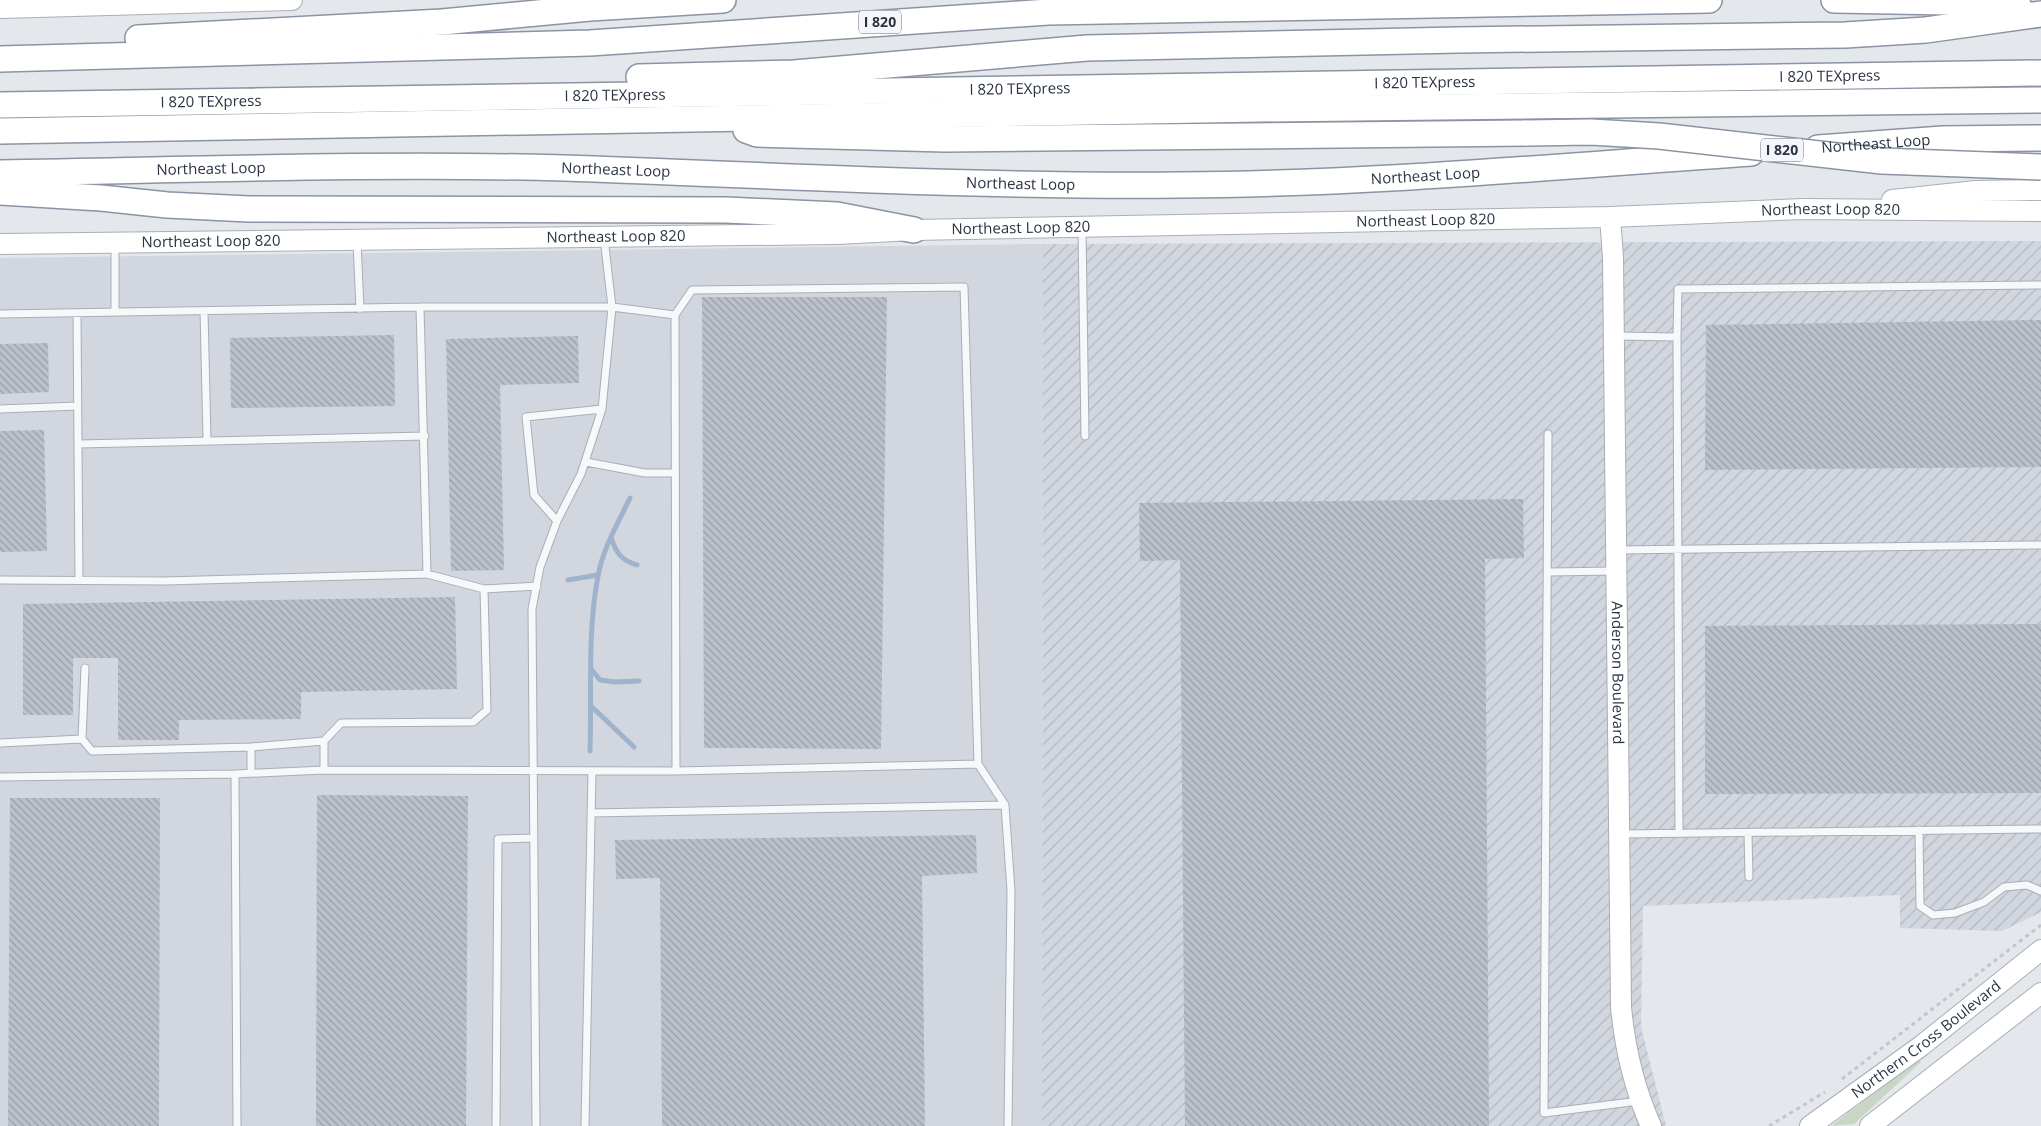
<svg xmlns="http://www.w3.org/2000/svg" width="2041" height="1126" font-family="'Open Sans',sans-serif">
<style>
.built{fill:#d2d6de}
.industrial{fill:url(#industrial-furrows)}
.green{fill:#c9d6c5}
.lines{fill:none;stroke-linecap:round;stroke-linejoin:round}
.stream{stroke:#9fb4cc;stroke-width:5}
.building{fill:url(#building-back-hatch)}
.lane-casing{stroke:#a9aeb7;stroke-width:9}
.secondary-casing{stroke:#a9aeb7;stroke-width:22}
.highway-casing{stroke:#8b94a3;stroke-width:28}
.path{stroke:#c2c5cb;stroke-width:3;stroke-dasharray:4 4;stroke-linecap:butt}
.lane{stroke:#f7f8fa;stroke-width:7}
.secondary{stroke:#fff;stroke-width:20}
.highway{stroke:#fff;stroke-width:25}
.highway-bridge-casing{stroke:#8b94a3;stroke-width:28;stroke-linecap:butt}
.highway-bridge{stroke:#fff;stroke-width:25}
.labels{text-anchor:middle;stroke-width:4;stroke-linejoin:round;paint-order:stroke}
.shield{fill:#f4f6f9;stroke:#676e7b;stroke-width:1}
.shield-label{font-size:14px;font-weight:bold;fill:#2b3445}
.street-label{font-size:15px;fill:#2b3445;stroke:#f4f6f9}
</style>
<defs>
<pattern id="industrial-furrows" width="10" height="10" patternUnits="userSpaceOnUse" patternTransform="scale(1.25)"><rect width="10" height="10" fill="#d2d6de"/><path d="M-1 1l2-2M0 10L10 0M9 11l2-2" fill="none" stroke="#b4b8c0"/></pattern>
<pattern id="building-back-hatch" width="6" height="6" patternUnits="userSpaceOnUse" patternTransform="scale(1.25)"><rect width="6" height="6" fill="#bbc0ca"/><path d="M-1 5l2 2M0 0l6 6M5-1l2 2" fill="none" stroke="#989da6"/></pattern>
</defs>
<rect width="100%" height="100%" fill="#e4e7ec"/>
<path class="built" d="M1043 244 1042 1126H0V258Z"/>
<path class="industrial" d="M2041 241V912L2002 931 1900 928V895L1643 906 1641 1027 1666 1126H1042L1043 244Z"/>
<path class="green" d="M1918 1060 1921 1062 1854 1124 1831 1126Z"/>
<g class="lines">
<path class="stream" d="M611 537C616 553 621 560 637 565
M568 580 598 575
M592 670 600 680 615 682 639 681
M591 706 634 747
M590 751C592 693 587 633 598 576 603 548 618 523 630 498"/>
</g>
<path class="building" d="M702 297H887L881 749 704 748Z
M2041 320V467L1705 470 1706 325Z
M394 335 395 406 231 408 230 338Z
M578 336 579 383 500 385 504 570 451 571 446 339Z
M48 343 49 392 0 394V344Z
M44 430 47 551 0 552V431Z
M1523 499 1524 558 1485 559 1489 1126H1185L1180 560 1140 561 1139 503Z
M455 597 457 689 301 692V719L179 720V740H118V658H73V715H23V604Z
M2041 624V793L1705 794V626Z
M317 795 468 796 466 1126H316Z
M10 798H160L159 1126H8Z
M976 835 977 873 922 876 925 1126H662L660 878 616 879 615 840Z"/>
<g class="lines">
<defs>
<path id="lane" d="M1082 229 1085 436
M357 242 360 309
M115 245V312
M420 307 427 574
M204 311 207 439
M77 313 79 580
M0 314 420 307H612L675 315 676 771
M675 315 692 290 964 287 978 764
M1616 336 1677 337 1678 289 2041 285
M1677 337 1679 833
M0 409 78 406
M1548 434 1544 1113 1639 1101
M79 444 425 436
M586 462 645 473H675
M557 521 534 495 526 417 602 409
M1618 550 2041 545
M1549 572 1615 571
M0 580 165 581 427 574 484 589 537 586
M82 739 85 668
M0 743 82 739 92 751 251 747 324 741
M251 747V773
M324 770V741L341 723 473 722 487 710 484 589
M235 774 237 1126
M0 777 235 774 324 770 676 771 978 764 1005 805 1011 891 1008 1126
M591 813 1005 805
M1919 830 1920 906 1933 915 1955 913 1984 902 2004 887 2027 885 2041 891
M1748 833 1749 877
M1621 834 2041 829
M496 1126 498 839 534 838
M536 1126 532 609 540 567 557 521 581 474 602 409 612 307 604 238
M585 1126 592 771"/>
<g id="secondary">
<path d="M0 8 292 0"/>
<path d="M1892 200 1976 191 2041 190"/>
<path id="s1" d="M1610 217 1613 257 1621 1007C1625 1049 1634 1088 1651 1126"/>
<path id="s2" d="M0 244 837 234 914 230 1610 217 1803 209 2041 211"/>
<path id="s3" d="M1810 1126 1921 1046 2041 950"/>
<path d="M1870 1126 2041 993"/>
</g>
<g id="highway">
<path d="M1834 0 1949 2 2019 7"/>
<path d="M138 38 442 22 590 8 723 0"/>
<path d="M0 59 590 43 1048 12 1709 0"/>
<path d="M639 77 794 73 1087 48 1458 40 1845 35 1926 30 2041 14"/>
<path id="s4" d="M0 105 2041 73"/>
<path d="M746 130 757 134 945 139 1527 133"/>
<path d="M0 131 1260 109 2041 100"/>
<path id="s5" d="M1818 148 1943 139 2041 138"/>
<path id="s6" d="M0 173C188 170 376 163 564 168 769 175 974 187 1180 185 1371 184 1561 166 1751 153"/>
<path d="M0 192 101 198 167 205 249 209 726 210 837 215 914 230"/>
</g>
</defs>
<use href="#lane" class="lane-casing"/>
<use href="#secondary" class="secondary-casing"/>
<use href="#highway" class="highway-casing"/>
<path class="path" d="M1842 1079 2041 925
M1769 1126 1825 1092"/>
<use href="#lane" class="lane"/>
<use href="#secondary" class="secondary"/>
<use href="#highway" class="highway"/>
<defs>
<path id="highway-bridge" d="M1527 133 1591 132 1659 136 1882 161 2041 167"/>
</defs>
<use href="#highway-bridge" class="highway-bridge-casing"/>
<use href="#highway-bridge" class="highway-bridge"/>
</g>
<g class="labels">
<g class="shield">
<rect x="859" y="10.5" width="42" height="23" rx="4"/>
<rect x="1761" y="138.5" width="42" height="23" rx="4"/>
</g>
<g class="shield-label">
<text x="880" y="27">I 820</text>
<text x="1782" y="155">I 820</text>
</g>
<g class="street-label">
<text dy="5" stroke="none"><textPath href="#s4" startOffset="1830">I 820 TEXpress</textPath></text>
<text dy="5" stroke="none"><textPath href="#s4" startOffset="1425">I 820 TEXpress</textPath></text>
<text dy="5" stroke="none"><textPath href="#s4" startOffset="1020">I 820 TEXpress</textPath></text>
<text dy="5" stroke="none"><textPath href="#s4" startOffset="615">I 820 TEXpress</textPath></text>
<text dy="5" stroke="none"><textPath href="#s4" startOffset="211">I 820 TEXpress</textPath></text>
<text dy="5" stroke="none"><textPath href="#s5" startOffset="58">Northeast Loop</textPath></text>
<text dy="5" stroke="none"><textPath href="#s6" startOffset="211">Northeast Loop</textPath></text>
<text dy="5" stroke="none"><textPath href="#s6" startOffset="616">Northeast Loop</textPath></text>
<text dy="5" stroke="none"><textPath href="#s6" startOffset="1426">Northeast Loop</textPath></text>
<text dy="5" stroke="none"><textPath href="#s6" startOffset="1021">Northeast Loop</textPath></text>
<text dy="5" stroke="none"><textPath href="#s2" startOffset="1831">Northeast Loop 820</textPath></text>
<text dy="5" stroke="none"><textPath href="#s2" startOffset="1426">Northeast Loop 820</textPath></text>
<text dy="5" stroke="none"><textPath href="#s2" startOffset="1021">Northeast Loop 820</textPath></text>
<text dy="5" stroke="none"><textPath href="#s2" startOffset="616">Northeast Loop 820</textPath></text>
<text dy="5" stroke="none"><textPath href="#s2" startOffset="211">Northeast Loop 820</textPath></text>
<text dy="5" stroke="none"><textPath href="#s1" startOffset="456">Anderson Boulevard</textPath></text>
<text dy="5" stroke="none"><textPath href="#s3" startOffset="145">Northern Cross Boulevard</textPath></text>
</g>
</g>
</svg>
